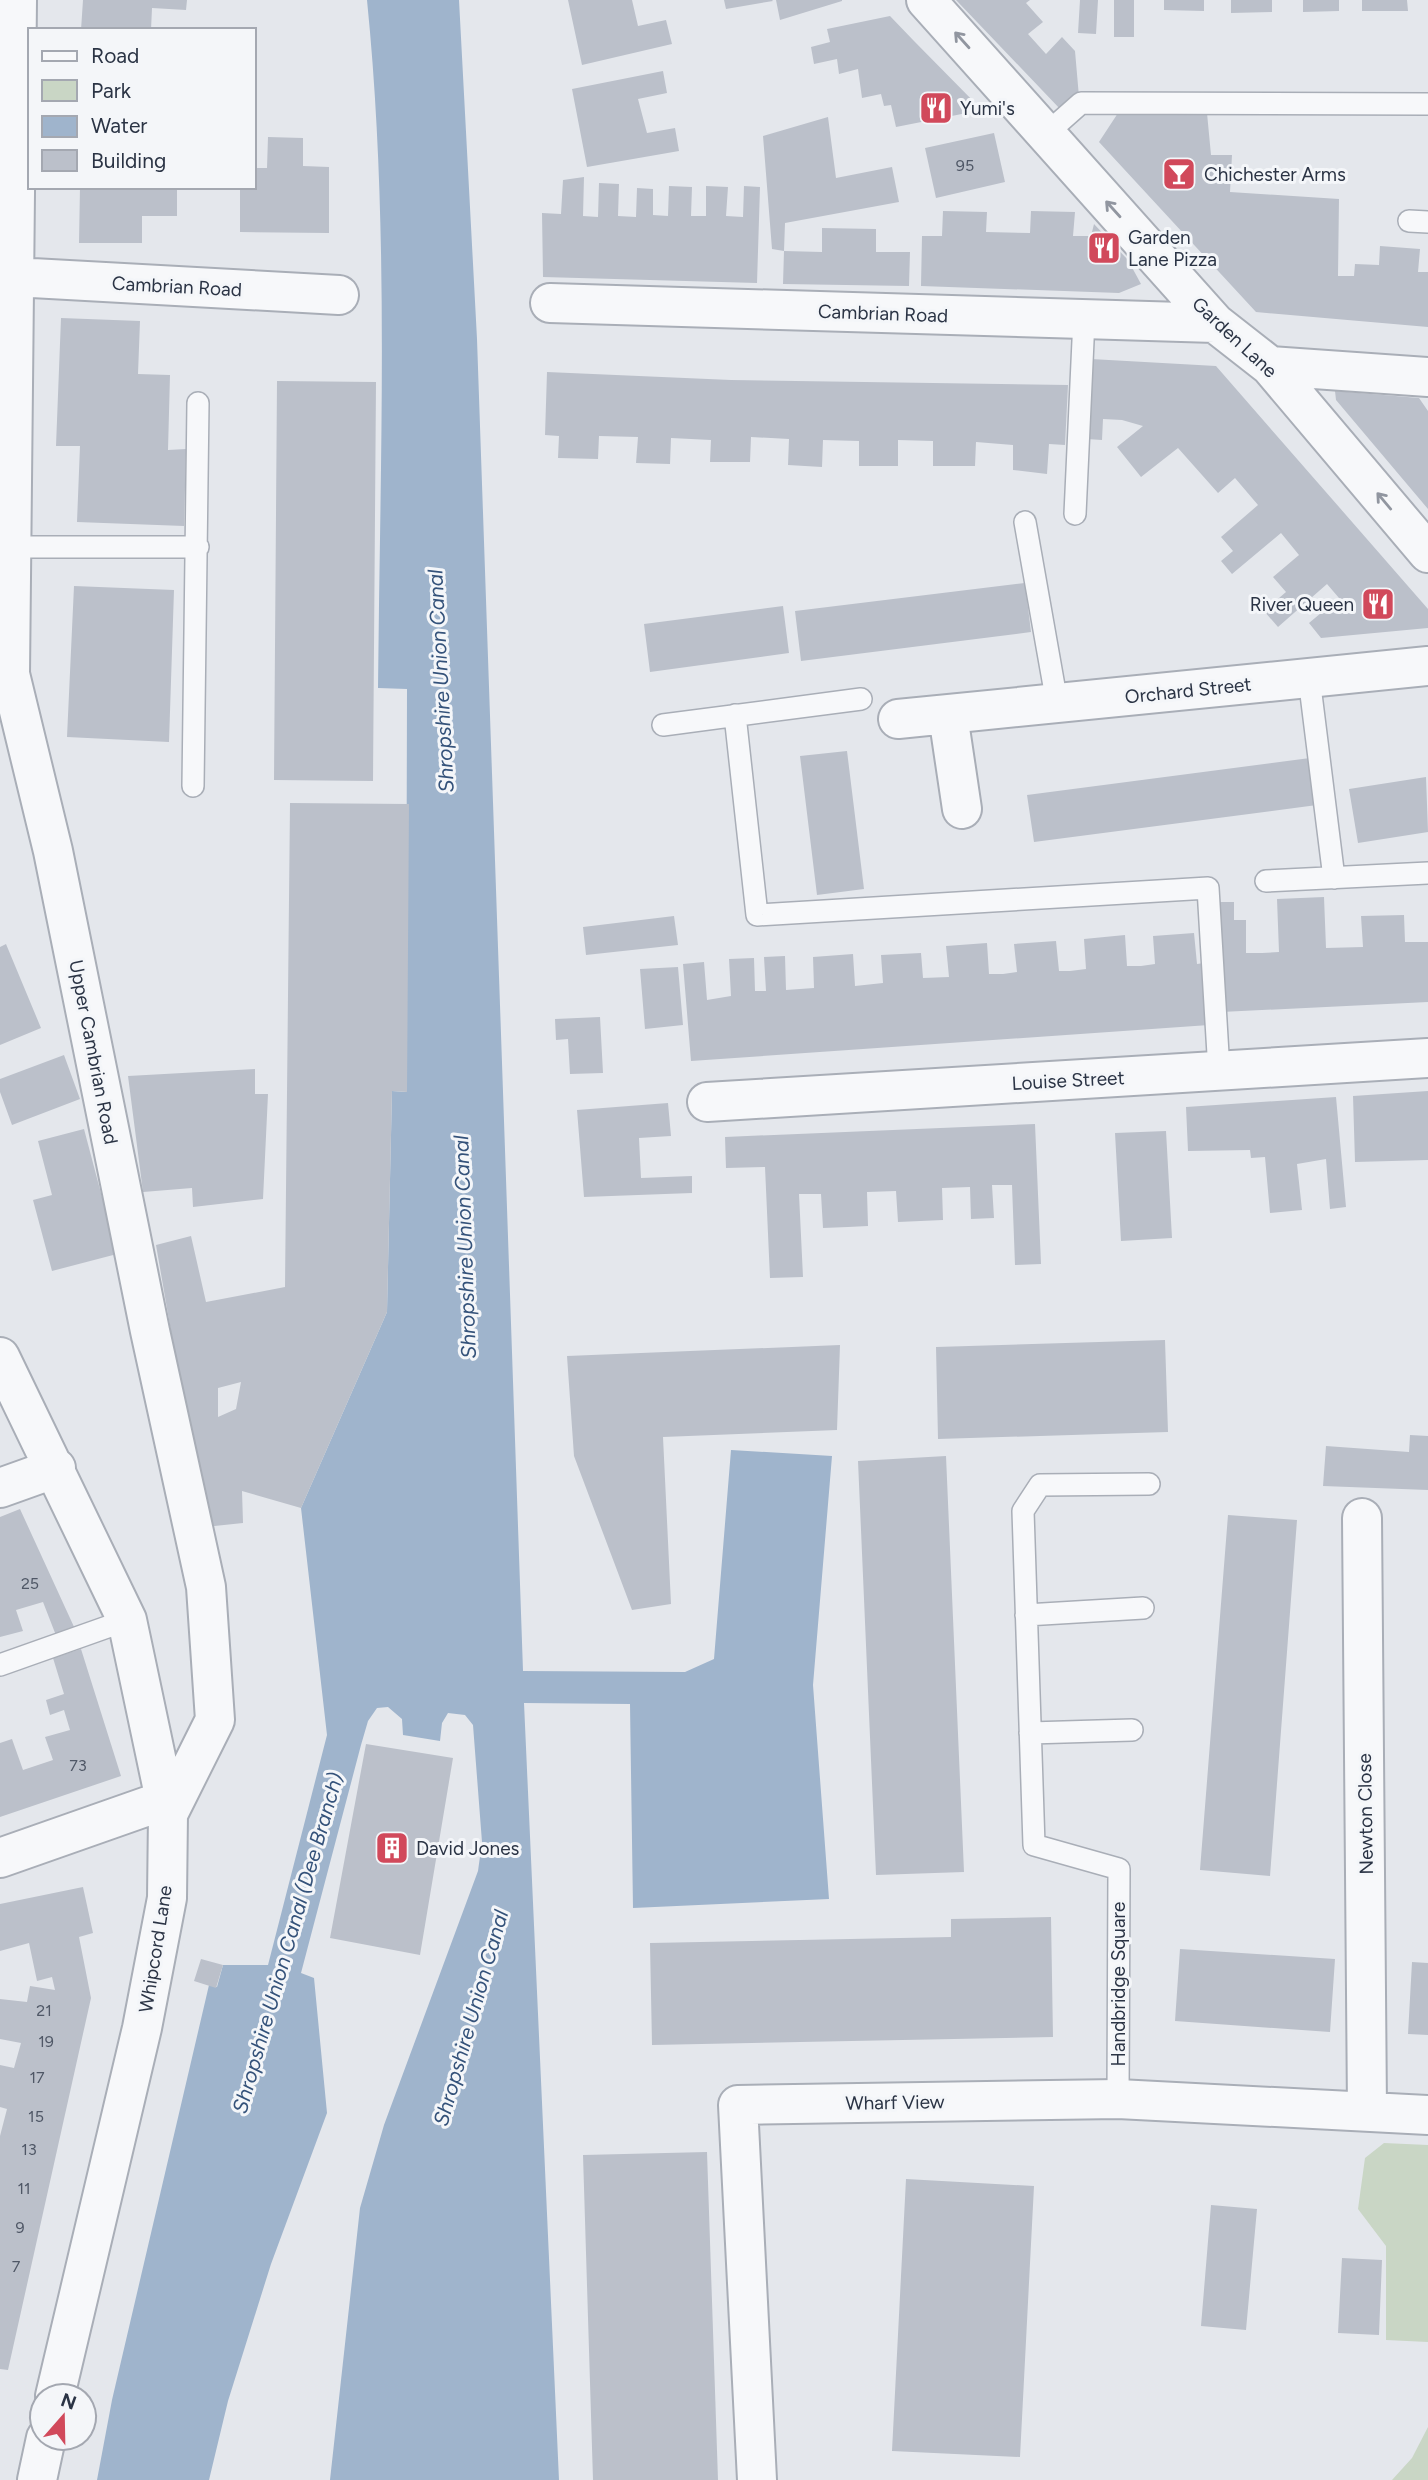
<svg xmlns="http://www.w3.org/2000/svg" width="1428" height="2480" font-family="Figtree,sans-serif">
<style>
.green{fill:#c9d6c5}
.water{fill:#9fb4cc}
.building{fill:#bbc0ca;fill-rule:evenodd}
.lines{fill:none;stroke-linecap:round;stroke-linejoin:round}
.lane-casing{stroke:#a9aeb7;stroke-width:24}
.street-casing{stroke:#a9aeb7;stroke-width:42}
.lane{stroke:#f7f8fa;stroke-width:21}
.street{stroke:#f7f8fa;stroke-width:38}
.oneway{stroke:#9196a0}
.labels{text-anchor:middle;stroke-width:6;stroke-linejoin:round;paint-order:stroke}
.number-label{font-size:16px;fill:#4f5766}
.poi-label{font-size:19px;fill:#2b3445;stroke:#f4f6f9;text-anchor:start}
.street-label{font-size:19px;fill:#2b3445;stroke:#f4f6f9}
.water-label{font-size:21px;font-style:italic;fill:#34527a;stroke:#f4f6f9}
</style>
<rect width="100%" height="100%" fill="#e4e7ec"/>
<path class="green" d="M1384 2143 1428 2145V2342L1386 2340V2246L1358 2209 1365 2158Z
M1428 2427V2480H1392L1412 2458Z"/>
<path class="water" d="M367 0H459L477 339 523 1671 685 1672 714 1659 731 1450 832 1456 813 1685 829 1899 633 1908 630 1704 524 1703 559 2480H330L360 2208 384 2125 478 1871 482 1842 473 1725 465 1715 448 1713 442 1723 440 1741 403 1735 402 1719 388 1707 377 1708 368 1721 361 1745 301 1973 314 1978 327 2113 271 2264 228 2401 209 2480H97L112 2400 209 1985 217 1987 223 1965H268L327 1735 301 1508 387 1312 392 1091 406 1092 407 689 378 688C380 459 390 228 367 0Z"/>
<path class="building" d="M83 0H187L186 10 152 8 151 30H81Z
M568 0H632L638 26 666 20 672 44 582 65Z
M724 0H772L773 1 726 9Z
M776 0H842V1L780 20Z
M956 0H1030L1026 3 1043 22 1028 34 1046 54 1062 37 1075 51 1079 97 1061 110Z
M1080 0H1098L1096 34 1078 33Z
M1114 0H1134V37H1114Z
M1164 0H1204V11L1164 10Z
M1231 0H1272V12L1231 13Z
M1303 0H1339V11L1303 12Z
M1362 0H1407L1408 11H1362Z
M890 16 914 41 982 110 896 127 891 105 884 106 881 94 862 98 858 69 839 74 837 59 814 64 811 47 830 42 827 29Z
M663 71 667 93 638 99 647 133 675 128 679 151 587 167 572 89Z
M1118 113H1207L1211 155H1232L1230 192 1339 199 1338 276H1354L1355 264 1379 265 1380 246 1420 249 1418 272H1428V327L1256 312 1099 142Z
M828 117 836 178 892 167 899 202 785 223 784 251 772 249 763 136Z
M994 133 1005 182 936 198 925 148Z
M268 137 303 138V166L329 167V233L240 232V187H254V168H267Z
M584 177 583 216 598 217 599 183 619 184 618 216 636 217 637 188 653 189V215L668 216 669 186 692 187 691 216H706V186L728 187 726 216 743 217 744 186 760 187 757 283 543 277 542 213 561 214 563 180Z
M80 187H177V216H142V243H79Z
M943 211 987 212 986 232 1030 233 1031 211 1075 212 1073 236H1091L1094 224 1128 260 1141 284 1119 293 921 286 922 236H942Z
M822 228 876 229V252H910L909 286 783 284 784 251 822 252Z
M61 318 140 321 138 374 170 375 168 450 186 449 184 526 77 522 80 446H56Z
M1091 359 1216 366 1428 609V628L1321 638 1309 623 1339 598 1327 584 1278 627 1264 611 1286 592 1273 577 1299 555 1281 533 1232 574 1221 561 1233 551 1221 537 1258 505 1235 478 1218 493 1178 448 1141 477 1117 447 1143 426 1122 420 1103 419 1102 440 1086 439Z
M547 372 731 380 1068 385 1065 445 1049 444 1047 474 1013 470V445L976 442 975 466H933V441L898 440V466H859V441L823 440 822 467 788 465 789 439 751 437 750 462H710L711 440 671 438 670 464 636 463 638 437 599 436 598 459 558 458 559 436 545 435Z
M277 381 376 382 373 781 274 780Z
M1335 391 1419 398 1428 411V509L1336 400Z
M1025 583 1031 632 801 661 795 611Z
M74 586 174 590 169 742 67 737Z
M783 606 789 653 650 672 644 624Z
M847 751 864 889 817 895 800 756Z
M1310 758 1317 805 1034 842 1027 795Z
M1426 777 1428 832 1358 843 1349 789Z
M290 803 409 804 407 1092 392 1091 387 1312 301 1508 242 1491 243 1523 205 1527 156 1245 191 1236 206 1302 285 1287ZM241 1382 236 1409 218 1417V1388Z
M1324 897 1326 948 1363 947 1361 916 1404 915 1405 942H1428V1002L1221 1012 1219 902H1234V920H1246V953H1262L1279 952 1277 899Z
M674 916 678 945 586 955 583 927Z
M1194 933 1197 964 1204 963 1209 1025 691 1061 683 964 704 962 707 1000 731 996 729 959 754 958 755 991H766L764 957 785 956 786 990 814 988 813 957 853 954 855 986 883 983 881 955 921 953 923 978 949 977 946 946 987 943 989 974H1003L1017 972 1014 944 1056 941 1059 971H1070L1086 969 1084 939 1125 935 1127 966H1141L1155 964 1153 936Z
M6 944 41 1028 0 1045V947Z
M678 967 683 1025 645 1029 640 969Z
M600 1017 603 1073 570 1074 568 1039 556 1040 555 1019Z
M64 1055 80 1099 12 1125 0 1092V1079Z
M255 1069V1094H268L263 1199 193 1207 192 1188 143 1192 128 1076Z
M1428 1091V1160L1355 1162 1353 1096Z
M1336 1097 1346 1207 1330 1209 1326 1159 1297 1164 1302 1210 1270 1213 1265 1157 1251 1158 1250 1150 1188 1151 1186 1107Z
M668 1103 671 1136 639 1138 641 1178 692 1176V1193L584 1197 577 1110Z
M1035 1124 1041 1264 1015 1265 1012 1185H992L994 1218 971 1219 970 1187 942 1188 943 1220 898 1222 896 1191 867 1192 868 1226 848 1227 823 1228 821 1194H799L803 1277 770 1278 765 1167 726 1168 725 1137Z
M84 1129 117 1254 52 1271 33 1200 52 1195 38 1141Z
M1166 1131 1172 1238 1121 1241 1115 1133Z
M1165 1340 1168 1432 938 1439 936 1347Z
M840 1345 837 1430 663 1437 671 1604 632 1610 574 1456 567 1356Z
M1410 1435 1428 1436V1490L1323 1486 1326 1446 1409 1452Z
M946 1456 964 1872 876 1875 858 1461Z
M20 1509 75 1629 57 1638 43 1602 16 1610 23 1631 0 1637V1517Z
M1228 1515 1297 1520 1270 1876 1200 1870Z
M81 1649 121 1776 0 1817V1743L12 1739 23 1770 53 1760 45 1737 70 1730 64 1710 50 1715 46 1700 64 1694 53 1658Z
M366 1744 453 1758 420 1955 330 1938Z
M83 1887 93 1933 79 1937 91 1998 8 2370 0 2369V2136L7 2109 0 2107V2065L14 2068 21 2043 0 2039V1999L27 2002 30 1986 55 1990 52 1977 37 1981 29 1943 0 1951V1904Z
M1051 1917 1053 2037 652 2045 650 1943 951 1937V1919Z
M1180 1949 1335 1959 1330 2032 1175 2021Z
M201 1959 223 1965 216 1988 194 1981Z
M1412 1962 1428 1963V2035L1408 2034Z
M707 2152 718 2480H593L583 2155Z
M906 2179 1034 2186 1020 2457 892 2451Z
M1211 2205 1257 2209 1246 2330 1201 2326Z
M1342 2258 1382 2260 1379 2335 1338 2333Z"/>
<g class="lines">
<defs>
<path id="lane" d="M1046 134 1081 103 1428 104
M1409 221 1428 222
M1075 514 1084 319
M1025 522 1057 703
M11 547H198
M1309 678 1334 878
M735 715 757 915 1208 888 1219 1071
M663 725 861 699
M193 786 198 403
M1266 881 1428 873
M1026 1615 1143 1608
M0 1665 127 1620
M1030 1733 1132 1730
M1118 2099 1119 1869 1034 1845 1023 1511 1040 1485 1149 1484"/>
<path id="street" d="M17 0 10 674 53 851 150 1331 206 1587 215 1720 168 1814
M926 0 1215 323 1270 366 1428 553
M14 277 339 295
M550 303 1215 323
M1270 366 1428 377
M948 715 962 809
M898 719 1428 666
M707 1102 1428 1058
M0 1357 127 1620 168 1814 167 1898 142 2028 55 2396
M0 1488 56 1468
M1362 1518 1367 2110
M0 1858 165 1800
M37 2480 46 2438
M757 2480 738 2105 1118 2099 1428 2115"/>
</defs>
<use href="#lane" class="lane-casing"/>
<use href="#street" class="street-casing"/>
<use href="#lane" class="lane"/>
<use href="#street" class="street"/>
</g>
<defs><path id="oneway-shaft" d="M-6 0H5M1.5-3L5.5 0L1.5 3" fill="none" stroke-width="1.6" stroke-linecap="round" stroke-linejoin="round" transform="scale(1.75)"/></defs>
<g class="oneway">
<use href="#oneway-shaft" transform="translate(962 40) rotate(-132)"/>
<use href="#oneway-shaft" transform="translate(1113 209) rotate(-132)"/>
<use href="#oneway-shaft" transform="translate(1384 501) rotate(-130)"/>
</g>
<defs>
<symbol id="restaurant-square" viewBox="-11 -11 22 22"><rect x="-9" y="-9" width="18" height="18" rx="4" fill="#d1495b" stroke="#f4f6f9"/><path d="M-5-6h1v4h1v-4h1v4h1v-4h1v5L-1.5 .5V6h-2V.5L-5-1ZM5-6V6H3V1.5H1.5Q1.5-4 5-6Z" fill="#fff"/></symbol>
<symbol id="bar-square" viewBox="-11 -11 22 22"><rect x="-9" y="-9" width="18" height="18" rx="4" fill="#d1495b" stroke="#f4f6f9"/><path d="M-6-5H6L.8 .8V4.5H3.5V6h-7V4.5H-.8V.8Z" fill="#fff"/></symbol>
<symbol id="building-square" viewBox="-11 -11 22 22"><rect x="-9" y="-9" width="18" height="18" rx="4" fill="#d1495b" stroke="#f4f6f9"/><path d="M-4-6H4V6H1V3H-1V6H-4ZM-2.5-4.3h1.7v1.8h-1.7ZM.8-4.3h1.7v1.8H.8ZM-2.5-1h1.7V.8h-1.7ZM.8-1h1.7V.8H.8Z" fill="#fff"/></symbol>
</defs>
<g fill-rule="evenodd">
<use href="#restaurant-square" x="917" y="89" width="38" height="38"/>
<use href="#bar-square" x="1160" y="155" width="38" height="38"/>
<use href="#restaurant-square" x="1085" y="229" width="38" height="38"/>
<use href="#restaurant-square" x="1359" y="585" width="38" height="38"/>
<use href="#building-square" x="373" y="1829" width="38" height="38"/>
</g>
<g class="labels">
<g class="number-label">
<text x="965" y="171">95</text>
<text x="30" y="1589">25</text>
<text x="78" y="1771">73</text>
<text x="44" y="2016">21</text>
<text x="46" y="2047">19</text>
<text x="37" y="2083">17</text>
<text x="36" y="2122">15</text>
<text x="29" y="2155">13</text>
<text x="24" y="2194">11</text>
<text x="20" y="2233">9</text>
<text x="16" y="2272">7</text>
</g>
<g class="poi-label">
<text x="960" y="115">Yumi's</text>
<text x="1204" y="181">Chichester Arms</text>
<text x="1128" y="244">Garden<tspan x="1128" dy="22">Lane Pizza</tspan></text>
<text x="1354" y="611" text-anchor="end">River Queen</text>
<text x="416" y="1855">David Jones</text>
</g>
<g class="street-label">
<text transform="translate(177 286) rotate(3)" y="7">Cambrian Road</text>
<text transform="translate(883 313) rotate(2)" y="7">Cambrian Road</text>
<text transform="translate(1235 337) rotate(43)" y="7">Garden Lane</text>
<text transform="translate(1188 690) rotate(-6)" y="7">Orchard Street</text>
<text transform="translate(94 1052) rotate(79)" y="7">Upper Cambrian Road</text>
<text transform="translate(1068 1080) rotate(-3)" y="7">Louise Street</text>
<text transform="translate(1365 1814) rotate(-91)" y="7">Newton Close</text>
<text transform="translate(155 1949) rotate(-81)" y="7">Whipcord Lane</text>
<text transform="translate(1118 1984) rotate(-90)" y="7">Handbridge Square</text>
<text transform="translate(895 2102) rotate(-1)" y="7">Wharf View</text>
</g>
<g class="water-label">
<text transform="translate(441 681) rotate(-93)" y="7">Shropshire Union Canal</text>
<text transform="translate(465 1247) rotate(-92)" y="7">Shropshire Union Canal</text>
<text transform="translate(288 1943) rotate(-74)" y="7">Shropshire Union Canal (Dee Branch)</text>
<text transform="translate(471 2018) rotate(-74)" y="7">Shropshire Union Canal</text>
</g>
</g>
<rect x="28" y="28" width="228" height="161" fill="#f4f6f9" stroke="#a4a8b1" stroke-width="2"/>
<rect x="42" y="51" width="35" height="10" fill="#f7f8fa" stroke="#a4a8b1" stroke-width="2"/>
<text x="91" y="63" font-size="21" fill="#2b3445">Road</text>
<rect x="42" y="80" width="35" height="21" fill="#c9d6c5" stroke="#a4a8b1" stroke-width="2"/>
<text x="91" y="98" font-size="21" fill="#2b3445">Park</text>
<rect x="42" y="116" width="35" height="21" fill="#9fb4cc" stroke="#a4a8b1" stroke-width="2"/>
<text x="91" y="133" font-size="21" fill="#2b3445">Water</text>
<rect x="42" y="150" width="35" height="21" fill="#bbc0ca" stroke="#a4a8b1" stroke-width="2"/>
<text x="91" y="168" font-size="21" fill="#2b3445">Building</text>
<g transform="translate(63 2417) rotate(20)"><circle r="33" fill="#f4f6f9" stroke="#a4a8b1" stroke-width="2"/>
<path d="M0-5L12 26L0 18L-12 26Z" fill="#d1495b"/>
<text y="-10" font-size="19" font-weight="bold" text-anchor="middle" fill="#2b3445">N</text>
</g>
</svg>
